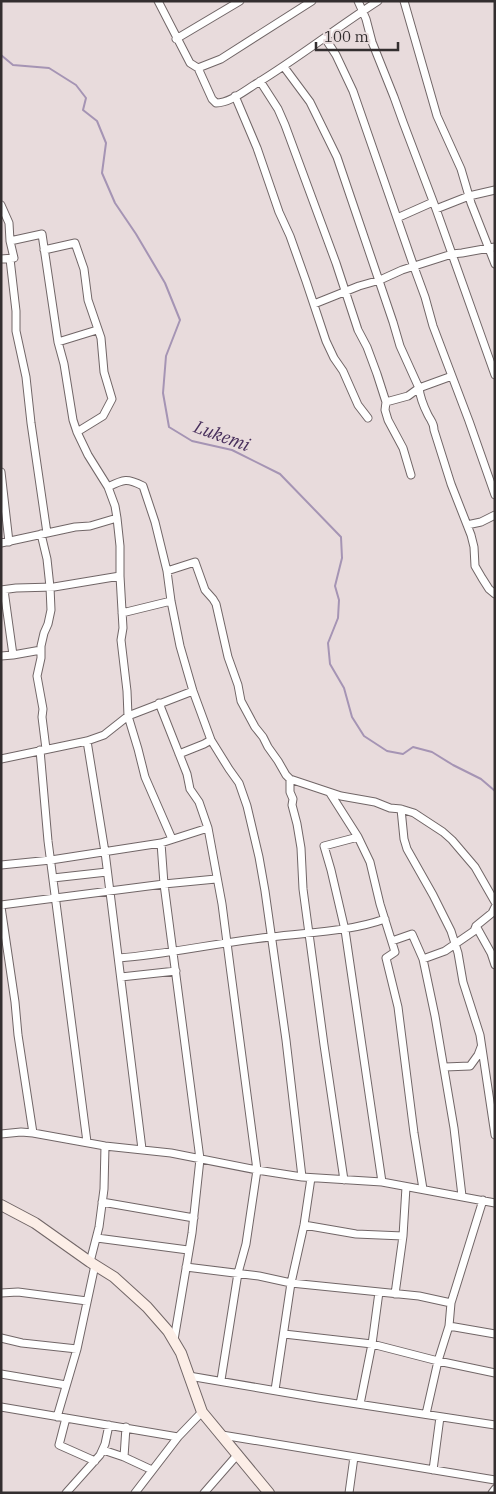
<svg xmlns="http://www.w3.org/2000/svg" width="496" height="1494" font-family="'IBM Plex Serif',serif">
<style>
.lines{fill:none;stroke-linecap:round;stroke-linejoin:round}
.stream{stroke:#a594b4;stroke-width:2}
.street-casing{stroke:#716667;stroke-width:9}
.secondary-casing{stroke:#716667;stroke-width:12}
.street{stroke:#fff;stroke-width:7}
.secondary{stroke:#fceee7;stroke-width:10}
.labels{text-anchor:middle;stroke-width:4;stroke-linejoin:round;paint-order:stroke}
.water-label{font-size:18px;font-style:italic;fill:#482f5c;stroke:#e8dbdc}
</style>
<rect width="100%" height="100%" fill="#e8dbdc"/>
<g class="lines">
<path class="stream" d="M1 55 13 65 49 68 76 85 86 98 83 110 97 121 106 143 102 173 115 203 136 234 165 283 180 320 166 356 163 393 169 427 192 441 232 450 280 474 341 537 342 558 335 586 339 600 338 618 328 643 330 664 344 688 352 717 364 736 387 751 403 754 413 747 432 752 453 765 481 779 495 791"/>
<defs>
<path id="street" d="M158 1 190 63 198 68 212 99 216 103C229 103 243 92 254 85 297 59 336 28 378 1
M358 1 366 19 372 42 394 97 403 122 436 209 495 375
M404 1 437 116 461 169 471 203 495 264
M325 38 336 55 353 91 414 267 425 297 433 326 469 421 495 495
M176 39 240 1
M284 67 310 102 337 157 393 322 400 346 419 388C420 397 424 407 428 415 431 421 434 423 434 430L451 484 471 535 474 547 475 566 482 578 489 589 495 594
M198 68 221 59 312 1
M260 81 278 109 285 125 336 263 358 330 367 347 377 374 386 402 385 410 388 420 403 448 411 475
M235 96 257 148 279 212 290 236 306 281 326 341 334 358 343 371 358 405 368 418
M1 205 9 223 10 241 14 258 1 259
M436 209 469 196 495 190
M397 218 433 202
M10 241 42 234 58 342 64 364 73 420 77 432 88 455 108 487 115 506 117 518 120 546V576L123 628 121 640 127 691 128 716 138 749 145 777 172 839
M44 250 75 243 84 269 88 300 101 338 104 372 112 399 103 416 77 432
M10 259 16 311V331L26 377 31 423 47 533
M314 304 359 286 380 280 402 270 452 254 462 253 495 247
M58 342 97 330
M386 402 408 396 419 388 452 376
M1 472 9 542
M108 487C124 479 127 478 143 486L155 522 167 571 171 601 180 646 193 691 211 740 229 769 239 783 247 806 259 857 265 891 286 1040 302 1177
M467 525 481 522 495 515
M41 534 47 559 50 587 51 610 48 624 44 633 41 646V658L37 676 43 709 42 717 46 749
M1 543 75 527 90 526 117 518
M167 571 195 562 205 590 213 599 216 604 228 657 238 685 241 701 255 727 263 737 268 747 278 761 286 775 290 779 341 796 375 802 390 808 401 809 414 813 443 832 452 840 475 867 495 902
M1 590 16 588 54 587 120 576
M4 590 13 655
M122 613 171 601
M1 656 13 655 41 650
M159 703 187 774 190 789 199 802 208 828 222 904 230 966 257 1170 246 1244 238 1273 221 1380
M87 741 105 852 142 1149
M40 750 48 841 87 1142
M179 754 204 744 211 740
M1 759 87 741 104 735 128 716 193 691
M290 779V792L293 799 292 805 297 824 301 848 303 889 324 1045 344 1180
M330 793 358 837 370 862 380 904 395 952 386 958 398 1007 414 1133 423 1189
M401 809 404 839 407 849 433 895 451 931 458 953 463 982 480 1035 495 1135
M358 837 324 846 331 870 345 930 382 1182
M161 843 164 884 200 1159 192 1233 174 1340
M1 865 51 860 161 843 208 828
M53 878 107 872
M1 905 164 884 216 879
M1 907 15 1002 18 1035 33 1133
M476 926 491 953 495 965
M392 941 412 934 423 959 435 1016 454 1128 462 1196
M119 958C170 954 220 942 271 937 310 932 348 932 385 919
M423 959 445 951 474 931 476 926 492 913 495 907
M121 977 176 971
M445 1067 470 1066 478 1055 481 1047
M1 1134 21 1132 33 1133 105 1146 171 1153 257 1170 302 1177 382 1182 495 1203
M102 1202 194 1218
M304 1225 356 1234 403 1236
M97 1238 188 1250
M90 1262 99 1227 104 1189 105 1146
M186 1267 259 1276 291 1283 419 1296 451 1303
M1 1293 18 1292 87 1301
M395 1294 403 1236 406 1187
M449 1326 495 1334
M284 1334 372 1344 438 1361 495 1373
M1 1338 22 1343 77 1349
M1 1374 66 1385
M189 1376 318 1398 495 1425
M275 1390 291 1283 304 1225 311 1178
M360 1404 372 1344 379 1292
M1 1407 178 1437
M426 1414 438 1361 449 1326 451 1303 483 1200
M57 1417 77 1349 95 1265
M66 1418 59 1445 95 1461
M222 1435 495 1480
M103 1450 124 1457 152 1470
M124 1457 126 1427
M433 1470 440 1417
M66 1493 100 1455 105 1444 109 1425
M135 1493 178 1437 202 1412
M204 1493 238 1454
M349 1493 354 1457
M492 1493 495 1489"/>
<path id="secondary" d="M1 1205 35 1223 90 1262 114 1277 147 1307 168 1331 181 1353 202 1412 269 1493"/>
</defs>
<use href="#street" class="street-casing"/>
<use href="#secondary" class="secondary-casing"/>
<use href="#street" class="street"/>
<use href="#secondary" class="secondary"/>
</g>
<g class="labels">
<g class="water-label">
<text transform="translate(222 436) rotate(20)" y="6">Lukemi</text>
</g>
</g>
<rect width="496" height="1494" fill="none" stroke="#332e2f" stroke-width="5"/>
<path d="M316 42v8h82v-8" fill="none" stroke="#332e2f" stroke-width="2.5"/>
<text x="324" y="42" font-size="15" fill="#332e2f" stroke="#e8dbdc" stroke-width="4" paint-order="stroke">100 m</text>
</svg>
